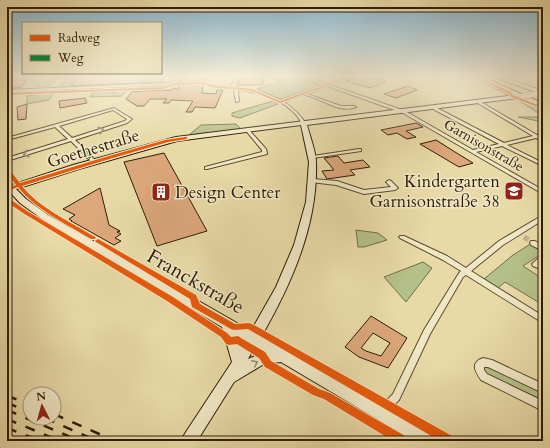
<svg xmlns="http://www.w3.org/2000/svg" width="550" height="448" font-family="Cardo,serif">
<style>
.green{fill:#b4c089;stroke:#716e47}
.building{fill:#dba77b;stroke:#2e1d05;fill-rule:evenodd}
.lines{fill:none;stroke-linecap:round;stroke-linejoin:round}
.street-tunnel{stroke:#c3b487;stroke-width:5.5;stroke-dasharray:5.5 3;stroke-linecap:butt}
.street-casing{stroke:#5c4c2e;stroke-width:2}
.secondary-casing{stroke:#2e1d05;stroke-width:2}
.highway-casing{stroke:#2e1d05;stroke-width:2}
.street{fill:#f0e7c6;fill-rule:evenodd}
.secondary{fill:#f0e7c6;fill-rule:evenodd}
.highway{fill:#e8daa7;fill-rule:evenodd}
.rail{stroke:#2e1d05;stroke-width:2.5;stroke-dasharray:10 10;stroke-linecap:butt}
.secondary-bridge-casing{stroke:#2e1d05;stroke-width:6;stroke-linecap:butt}
.secondary-bridge{stroke:#f0e7c6;stroke-width:5.5}
.quiet{stroke:#00873e;stroke-width:4;stroke-dasharray:8 4;stroke-linecap:butt}
.cycleway-casing{stroke:#f0e7c6;stroke-width:2}
.cycleway{fill:#e8590c;fill-rule:evenodd}
.oneway{stroke:#998c6f}
.labels{text-anchor:middle;stroke-width:3;stroke-linejoin:round;paint-order:stroke}
.far-street-label{font-size:14px;fill:#2e1d05;stroke:#f0e7c6}
.street-label{font-size:17px;fill:#2e1d05;stroke:#f0e7c6}
.poi-label{font-size:17px;fill:#2e1d05;stroke:#f0e7c6;text-anchor:end}
.near-street-label{font-size:20px;fill:#2e1d05;stroke:#f0e7c6}
</style>
<rect width="100%" height="100%" fill="#e8daa7"/>
<filter id="stains"><feTurbulence type="fractalNoise" baseFrequency=".005" numOctaves="4"/><feColorMatrix values="0 0 0 0 .2 0 0 0 0 .09 0 0 0 0 .02 0 0 0 .5 -.17"/></filter>
<radialGradient id="worn" r=".72"><stop offset=".6" stop-color="#630" stop-opacity="0"/><stop offset="1" stop-color="#630" stop-opacity=".3"/></radialGradient>
<path class="green" d="M29 76H85H78L69 87H60L69 77C55 76 59 80 49 86 46 87 42 88 40 89L28 78Z
M288 76H294L321 86 279 100 257 89 279 82 276 80Z
M118 89H127L122 96 90 97 93 92H115L114 94Z
M69 91 53 93 49 100 27 104V96L43 93 18 94Z
M518 100H522L543 108V122L518 117H539L543 116Z
M273 101 278 104 240 118 232 116V113Z
M236 124 241 129 189 135 201 125Z
M356 230 378 233 387 240 364 247H358Z
M532 243 539 247 543 253 523 266 543 279V305L505 282 498 288 484 279 513 255Z
M423 262 432 268 406 302 384 277Z
M487 365 543 392V403L484 373 483 367Z"/>
<path class="building" d="M16 76H24L21 81 26 80 21 88H7V82L13 81Z
M164 76 162 82 71 86 79 77Z
M181 76H204L202 93 216 94 217 90H223L215 108 195 107 192 112H186L193 101 171 100 169 103H163L167 99H150L144 106H137L126 99 133 91 140 92 141 91 173 90 174 88 178 90Z
M248 76 264 77 263 84 260 85H238L241 77Z
M362 76H373L385 80 383 81 386 82 370 88 346 81Z
M408 86 417 90 396 98 384 94Z
M85 98 87 103 60 108 59 101Z
M27 104 26 119 18 120 17 107Z
M416 123 423 127 406 131 416 137 407 139 397 133 388 135 381 130Z
M436 140 455 152 473 163 459 167 420 144Z
M164 153 207 231 157 246 124 162Z
M338 156 344 163 363 160 370 167 350 170 355 175 327 179 322 171 334 170 324 158Z
M100 188 109 225 120 231 117 232 121 234 115 238 121 241 114 245 71 221H72L69 219 75 215 63 209Z
M371 316 407 338 388 368 359 357 345 347ZM373 333 390 343 381 356 366 351 361 348Z"/>
<g class="lines">
<path class="street-tunnel" d="M524 237 533 243"/>
<defs>
<path id="street" d="M235 76H239L235 87H238L264 93 281 100 324 85 300 76H305L327 84 350 76H354L330 85 405 111 473 150 499 144 433 109V107H435L504 143 533 136 476 102 479 101 537 135 543 134V136L541 137 543 138V141L536 138 507 145 543 163V166L502 146 476 152 543 190V194L403 113 327 86 307 94 341 106H354L356 107C339 114 321 98 305 95 299 94 290 100 284 102 293 108 300 114 306 124L304 125H303C301 122 299 119 298 117 285 100 259 92 239 90L238 91 239 101 236 102 234 91 235 89 231 88Z
M170 83 174 85 172 86 169 85 7 92V90Z
M114 108 132 119 127 123 75 140 88 152V154H84L71 141 7 161V158L68 139 55 127 7 140V138ZM113 110 127 119 125 121 72 138 59 126Z
M247 130H249L266 149 267 153V154L207 169H205V167L262 152V150L247 132Z
M359 149H361V151L313 158 311 157 313 156Z
M87 156H91L97 162 95 163 87 158Z
M313 179 337 181 364 190 391 187 386 182 389 180 391 181 398 188 395 190 364 194 336 185 311 182 310 181Z
M543 215V220L503 245 471 271 543 316V323L466 275 463 277 430 334 399 400 391 408 387 418 384 420 381 418 379 415 385 402 393 394 424 330 459 273 461 271 443 260 400 238 399 237 400 236H404L447 256 466 268 499 241Z
M531 241H535L543 246V251L531 245 530 243Z
M541 256H543V261L540 264 543 265V270L533 266 532 264Z
M483 358 492 360 543 384V393L488 367H484V370L487 374 543 401V411L481 380C475 371 470 363 483 358Z"/>
<path id="secondary" d="M524 94 526 95V97L307 125C310 137 316 151 316 163 318 225 291 285 261 337L433 436 436 441H414L281 362 264 364 234 382 197 441H185L183 437 186 432 232 362 222 327 42 219 20 203 9 191H7V183L12 185 73 165 176 137ZM301 125 309 162 306 202 294 245 276 287 251 331 48 215 26 199 16 189 79 169 177 141ZM237 336 245 341 241 347ZM255 346 265 352 248 359Z"/>
<path id="highway" d="M473 76H481L523 95 543 103V107L517 99Z
M492 76H502L543 91V95Z"/>
</defs>
<use href="#street" class="street-casing"/>
<use href="#secondary" class="secondary-casing"/>
<use href="#highway" class="highway-casing"/>
<use href="#street" class="street"/>
<use href="#secondary" class="secondary"/>
<use href="#highway" class="highway"/>
<path class="rail" d="M7 396 30 404
M7 403 30 412
M7 410 80 441
M54 414 115 441
M45 418 97 441
M7 419 60 441
M7 428 41 441
M7 436 19 441"/>
<defs>
<path id="secondary-bridge" d="M524 96 536 94"/>
</defs>
<use href="#secondary-bridge" class="secondary-bridge-casing"/>
<use href="#secondary-bridge" class="secondary-bridge"/>
<path class="quiet" d="M85 152 95 162"/>
<defs>
<path id="cycleway" d="M350 76H354L280 103 252 91 211 87 203 84 175 85 162 89 7 95V93L162 87 175 83 203 82 212 85 253 89 280 101Z
M473 76H477L511 92 513 95 543 107V109L511 97 509 94Z
M185 137H187V139L168 142 106 160 22 186C39 208 71 222 95 237L96 238 95 239H91C66 224 36 210 18 187L10 190 7 188 16 185 7 173V169H9L20 183 102 158 165 140Z
M7 197 27 211 173 297 227 333 231 337 238 336 241 338 265 352 271 361 319 389 330 393 407 437 408 441H393L324 399 313 395 265 367 259 358 237 344 229 345 226 344 221 337 167 301 23 213 7 202Z
M98 239 196 295 200 304 235 324 249 323 252 324 454 437 455 441H440L248 329 234 330 231 329 192 307 190 299 96 242 95 241 96 240Z"/>
</defs>
<use href="#cycleway" class="cycleway-casing"/>
<use href="#cycleway" class="cycleway"/>
</g>
<defs><path id="oneway-chevron" d="M-2-3.5L2.5 0L-2 3.5" fill="none" stroke-width="1.6" stroke-linecap="round" stroke-linejoin="round"/></defs>
<g class="oneway">
<use href="#oneway-chevron" transform="translate(101 130) rotate(-17)"/>
<use href="#oneway-chevron" transform="translate(26 154) rotate(163)"/>
<use href="#oneway-chevron" transform="translate(255 363) rotate(-26)"/>
</g>
<linearGradient id="sky" x2="0" y2="1"><stop stop-color="#87b6d0"/><stop offset="0.55" stop-color="#f5eed7"/><stop offset="1" stop-color="#f5eed7" stop-opacity="0"/></linearGradient>
<rect width="550" height="139" fill="url(#sky)"/>
<defs>
<symbol id="school-square" viewBox="-11 -11 22 22"><rect x="-9" y="-9" width="18" height="18" rx="4" fill="#8f2418" stroke="#f0e7c6"/><path d="M0-5L7-2L0 1L-7-2ZM-4 1L0 2.5L4 1V4Q0 6-4 4Z" fill="#fff"/></symbol>
<symbol id="building-square" viewBox="-11 -11 22 22"><rect x="-9" y="-9" width="18" height="18" rx="4" fill="#8f2418" stroke="#f0e7c6"/><path d="M-4-6H4V6H1V3H-1V6H-4ZM-2.5-4.3h1.7v1.8h-1.7ZM.8-4.3h1.7v1.8H.8ZM-2.5-1h1.7V.8h-1.7ZM.8-1h1.7V.8H.8Z" fill="#fff"/></symbol>
</defs>
<g fill-rule="evenodd">
<use href="#school-square" x="503" y="180" width="22" height="22"/>
<use href="#building-square" x="150" y="181" width="22" height="22"/>
</g>
<g class="labels">
<g class="far-street-label">
<text transform="translate(484 145) rotate(30)" y="5">Garnisonstraße</text>
</g>
<g class="street-label">
<text transform="translate(93 148) rotate(-17)" y="6">Goethestraße</text>
</g>
<g class="poi-label">
<text x="500" y="187">Kindergarten<tspan x="500" dy="20">Garnisonstraße 38</tspan></text>
<text x="175" y="198" text-anchor="start">Design Center</text>
</g>
<g class="near-street-label">
<text transform="translate(196 281) rotate(30)" y="7">Franckstraße</text>
</g>
</g>
<rect width="550" height="448" fill="none" stroke="#e8daa7" stroke-width="24"/>
<rect x="8" y="8" width="534" height="432" fill="none" stroke="#2e1d05" stroke-width="2"/>
<rect x="12" y="12" width="526" height="424" fill="none" stroke="#2e1d05"/>
<rect x="22" y="22" width="140" height="52" fill="#f0e7c6" stroke="#a29679"/>
<rect x="30" y="35" width="20" height="6" fill="#e8590c" stroke="#a29679"/>
<text x="58" y="42" font-size="12" fill="#2e1d05">Radweg</text>
<rect x="30" y="55" width="20" height="6" fill="#00873e" stroke="#a29679"/>
<text x="58" y="62" font-size="12" fill="#2e1d05">Weg</text>
<g transform="translate(42 406) rotate(354)"><circle r="19" fill="#f0e7c6" stroke="#a29679"/>
<path d="M0-3L7 15L0 10L-7 15Z" fill="#8f2418"/>
<text y="-6" font-size="11" font-weight="bold" text-anchor="middle" fill="#2e1d05">N</text>
</g>
<rect width="100%" height="100%" filter="url(#stains)"/>
<rect width="100%" height="100%" fill="url(#worn)"/>
</svg>
